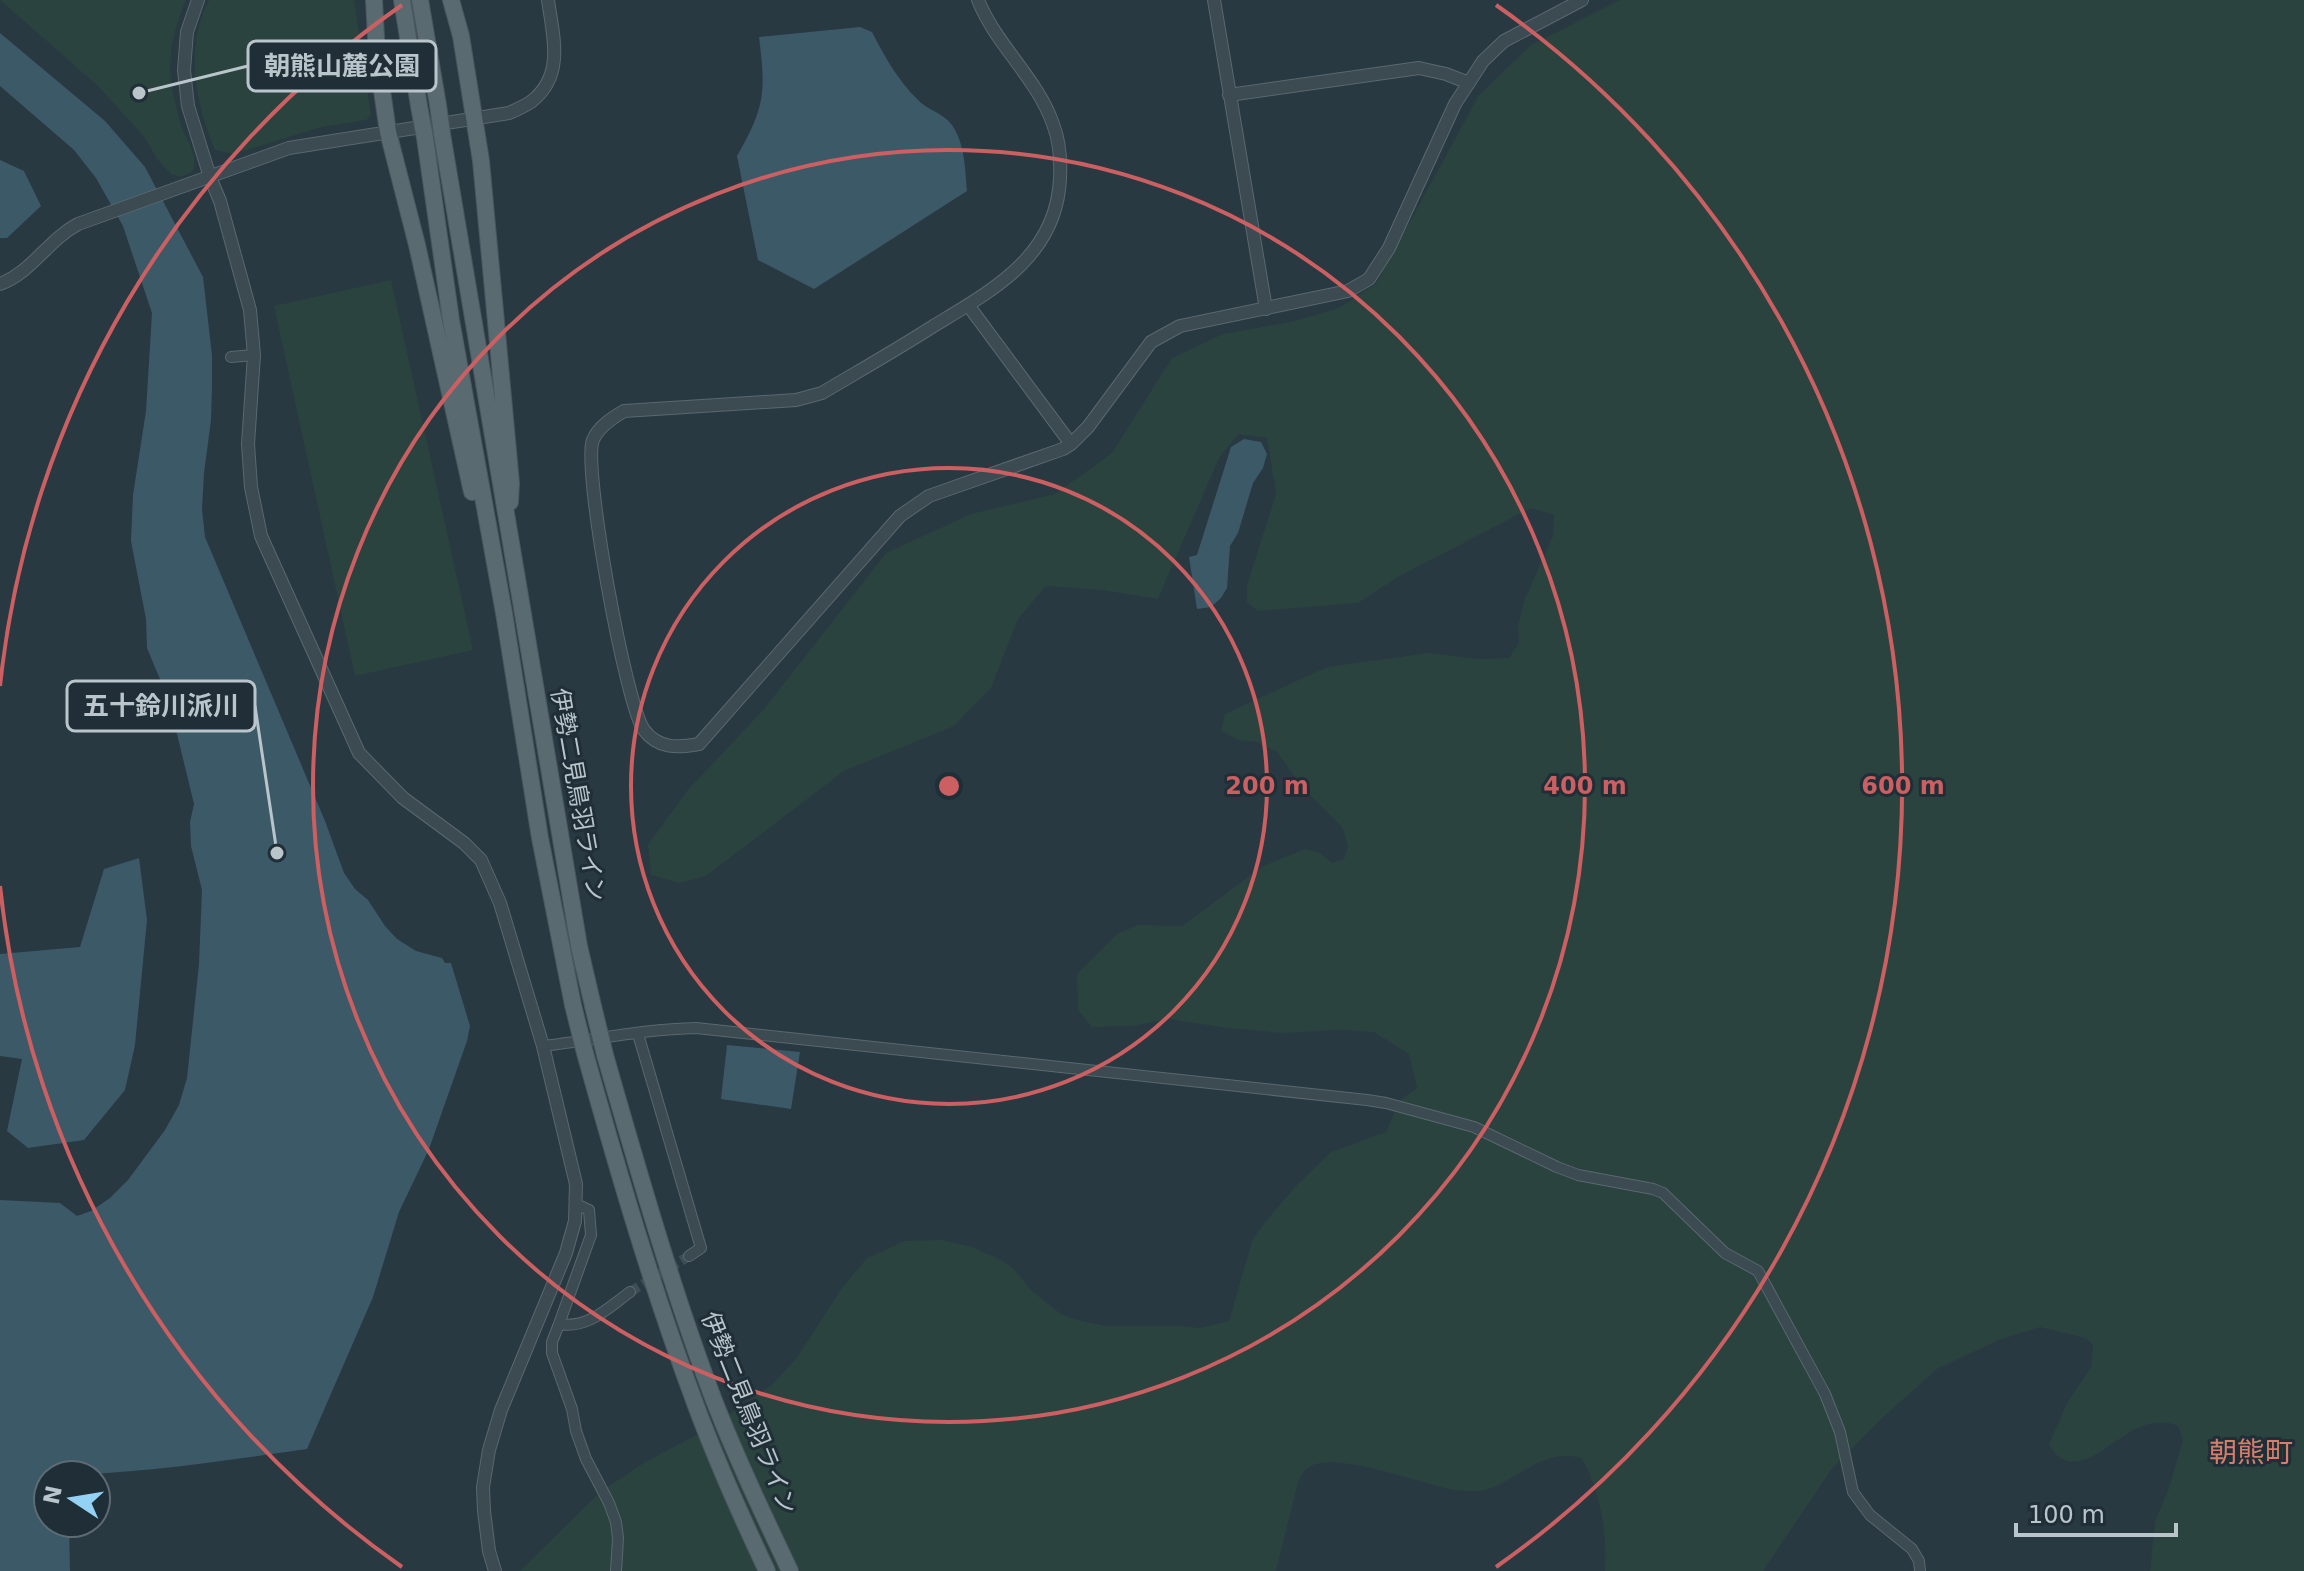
<svg xmlns="http://www.w3.org/2000/svg" width="2304" height="1571" font-family="'DejaVu Sans','Noto Sans JP',sans-serif">
<style>
.green{fill:#2a433f}
.water{fill:#3c5968}
.lines{fill:none;stroke-linecap:round;stroke-linejoin:round}
.minor-tunnel{stroke:#3e4e57;stroke-width:10;stroke-dasharray:10 5;stroke-linecap:butt}
.minor-casing{stroke:#5a686f;stroke-width:12}
.tertiary-casing{stroke:#5a686f;stroke-width:14}
.primary-casing{stroke:#49565e;stroke-width:18}
.minor{stroke:#3c4a52;stroke-width:10}
.tertiary{stroke:#3c4a52;stroke-width:12}
.primary{stroke:#5a6a71;stroke-width:16}
.primary-bridge-casing{stroke:#49565e;stroke-width:18;stroke-linecap:butt}
.primary-bridge{stroke:#5a6a71;stroke-width:16}
.ring{fill:none;stroke:#cc5f61;stroke-width:4}
.labels{text-anchor:middle;stroke-width:6;stroke-linejoin:round;paint-order:stroke}
.street-label{font-size:24px;fill:#b9c5cb;stroke:#202f37}
.quarter-label{font-size:28px;fill:#d37f6c;stroke:#202f37}
.centre{fill:#cc5f61;stroke:#202f37;stroke-width:4}
.ring-label{font-size:24px;text-anchor:middle;font-weight:bold;fill:#cc5f61;stroke:#202f37;stroke-width:6;stroke-linejoin:round;paint-order:stroke}
.leader{fill:none;stroke:#b9c5cb;stroke-width:3}
.callout-dot{fill:#b9c5cb;stroke:#202f37;stroke-width:3}
.callout{fill:#202f37;stroke:#b9c5cb;stroke-width:3}
.callout-label{font-size:26px;text-anchor:middle;font-weight:bold;fill:#b9c5cb}
</style>
<rect width="100%" height="100%" fill="#283942"/>
<path class="green" d="M0 0H186C175 25 168 53 171 81 173 95 177 111 181 125 186 140 200 157 192 172L181 177 171 174 157 159 145 138 99 87Z
M209 0H354L371 115 366 120 321 127 234 154 215 150C195 103 184 47 209 0Z
M1620 0H2304V1571H2150L2155 1521 2169 1488 2183 1440 2178 1426C2164 1420 2149 1422 2135 1429 2110 1442 2070 1486 2049 1444L2067 1403 2091 1367 2093 1345 2085 1338 2040 1327 1999 1340 1937 1369 1879 1421 1831 1470 1763 1571H1605C1607 1532 1601 1492 1581 1458 1542 1448 1520 1480 1485 1490 1476 1492 1465 1491 1455 1490 1422 1485 1332 1448 1306 1469 1303 1472 1301 1476 1299 1479L1276 1571H520L601 1491 647 1461 704 1431 773 1384 798 1356 842 1288 867 1258 905 1241 942 1240 972 1247 999 1259 1013 1268 1031 1290 1061 1314 1077 1320 1106 1326H1179L1200 1328 1229 1321 1253 1238 1272 1214 1297 1185 1331 1152 1386 1132 1400 1100 1417 1088 1409 1054 1374 1032 1340 1030 1282 1033 1228 1028 1169 1019 1132 1026 1092 1027 1078 1010 1077 974 1118 933 1139 925 1182 926 1263 866 1305 849 1320 853 1332 863 1344 859 1348 846 1342 827 1301 786 1277 752 1256 742 1239 740 1221 731 1225 714 1327 667 1429 653 1480 659 1509 658 1519 643 1518 627 1524 601 1553 536 1554 515 1531 508 1398 577 1358 603 1258 611 1247 602V585L1276 494 1267 438 1238 434 1219 458 1158 599 1102 590 1046 586 1018 619 991 688 954 726 844 771 706 876 679 883 651 875 648 845 687 791 764 709 886 553 971 514 1055 494 1112 453 1172 358 1223 334 1295 321 1339 308 1376 284 1479 95 1531 45Z
M391 280 473 650 355 676 274 306Z"/>
<path class="water" d="M860 27 872 32C885 57 897 79 917 99 927 110 942 112 952 125 965 144 965 169 967 191L814 289 758 260 737 156C765 107 766 92 759 37Z
M0 33 105 121 145 167 203 277 212 355V387L211 420 204 473 202 509 205 537 325 821 344 873 355 889 368 900 385 926 397 939 416 951 442 958 445 963H451L470 1026 467 1041 429 1149 399 1212 373 1297 307 1449C222 1461 135 1475 48 1475V1523H69L70 1571H0V1200L60 1203 77 1216 91 1211 110 1198 128 1180 165 1130 179 1105 187 1078 199 964 202 890 191 846 190 822 194 804 169 701 147 648 146 619 131 541 133 495 146 411 152 313 123 226 96 178 74 150 0 86Z
M0 160 24 171 41 206 7 238H0Z
M1244 439 1261 442 1267 454 1263 468 1253 483 1238 533 1230 546 1227 588 1221 598 1211 607 1197 609 1189 557 1197 555 1231 447Z
M139 858 147 920 135 1045 125 1090 84 1140 28 1148 7 1131 22 1059 0 1056V954L80 947 104 869Z
M727 1045 800 1052 791 1109 721 1099Z"/>
<g class="lines">
<path class="minor-tunnel" d="M630 1292 689 1256"/>
<defs>
<path id="minor" d="M231 357 254 355
M638 1034 701 1248 689 1256
M543 1046C594 1040 645 1029 696 1028L1367 1100 1386 1103 1474 1127 1557 1167 1578 1175 1653 1189 1663 1193 1725 1253 1758 1271 1825 1394 1840 1432 1853 1492 1870 1515 1912 1549 1919 1561 1920 1571
M559 1324 591 1235 589 1210 576 1204
M616 1571 618 1538 616 1522 609 1503 586 1459 576 1431 572 1409 552 1353V1342L559 1324C588 1329 608 1308 630 1292"/>
<path id="tertiary" d="M198 0 187 32 184 70 188 106 210 177 220 201 250 310 254 355 248 444 251 487 261 536 359 753 403 798 464 843 481 860 500 903 543 1046 576 1184 575 1221 566 1253 501 1410 489 1450 483 1487 484 1511 489 1551 495 1571
M978 0C996 45 1037 78 1053 124 1060 142 1061 160 1060 178 1057 257 991 291 932 327 896 350 859 371 822 393L796 400 624 411C612 418 598 427 593 440 582 466 626 706 644 730 658 749 678 748 699 744L900 516 929 496 1063 449 1071 444 1088 427 1151 342 1180 326 1348 291 1369 279 1389 248 1455 104 1483 61 1504 41 1582 0
M1214 0 1266 309
M1229 95 1419 68 1446 74 1469 83
M0 284C32 272 48 240 78 224L289 148 509 113C516 110 525 106 532 101 565 75 553 36 548 0
M968 305 1071 444"/>
<path id="primary" d="M374 0 377 56 388 132 417 245 472 492
M402 0 419 106
M420 0 438 105
M451 0 461 36 481 161 511 483 510 502
M442 134 579 946 593 1006
M425 138 451 320 504 613 540 838 573 1005
M585 1053C618 1171 652 1288 695 1403 716 1460 741 1516 767 1571
M605 1055C638 1170 671 1286 713 1398 736 1457 763 1514 790 1571"/>
</defs>
<use href="#minor" class="minor-casing"/>
<use href="#tertiary" class="tertiary-casing"/>
<use href="#primary" class="primary-casing"/>
<use href="#minor" class="minor"/>
<use href="#tertiary" class="tertiary"/>
<use href="#primary" class="primary"/>
<defs>
<path id="primary-bridge" d="M438 105 442 134
M419 106 425 138
M573 1005 585 1053
M593 1006 605 1055"/>
</defs>
<use href="#primary-bridge" class="primary-bridge-casing"/>
<use href="#primary-bridge" class="primary-bridge"/>
</g>
<g class="ring">
<circle cx="949" cy="786" r="318"/>
<circle cx="949" cy="786" r="636"/>
<path d="M402 1567A954 954 0 0 1 0 886M0 686A954 954 0 0 1 402 5M1496 5A954 954 0 0 1 1496 1567"/>
</g>
<g class="labels">
<g class="street-label">
<text transform="translate(578 795) rotate(80)" y="8">伊勢二見鳥羽ライン</text>
<text transform="translate(749 1413) rotate(68)" y="8">伊勢二見鳥羽ライン</text>
</g>
<g class="quarter-label">
<text x="2251" y="1462">朝熊町</text>
</g>
</g>
<circle cx="949" cy="786" r="12" class="centre"/>
<g class="ring-label">
<text x="1267" y="794">200 m</text>
<text x="1585" y="794">400 m</text>
<text x="1903" y="794">600 m</text>
</g>
<path class="leader" d="M139 93L248 66M277 853L255 706"/>
<g class="callout-dot">
<circle cx="139" cy="93" r="8"/>
<circle cx="277" cy="853" r="8"/>
</g>
<g class="callout">
<rect x="248" y="41" width="188" height="50" rx="8"/>
<rect x="67" y="681" width="188" height="50" rx="8"/>
</g>
<g class="callout-label">
<text x="342" y="75">朝熊山麓公園</text>
<text x="161" y="715">五十鈴川派川</text>
</g>
<g transform="translate(72 1499) rotate(282)"><circle r="38" fill="#202f37" stroke="#5d6b72" stroke-width="2"/>
<path d="M0-6L14 30L0 20L-14 30Z" fill="#94d2f5"/>
<text y="-12" font-size="22" font-weight="bold" text-anchor="middle" fill="#b9c5cb">N</text>
</g>
<path d="M2016 1523v12h160v-12" fill="none" stroke="#b9c5cb" stroke-width="4"/>
<text x="2028" y="1523" font-size="24" fill="#b9c5cb" stroke="#202f37" stroke-width="6" paint-order="stroke">100 m</text>
</svg>
